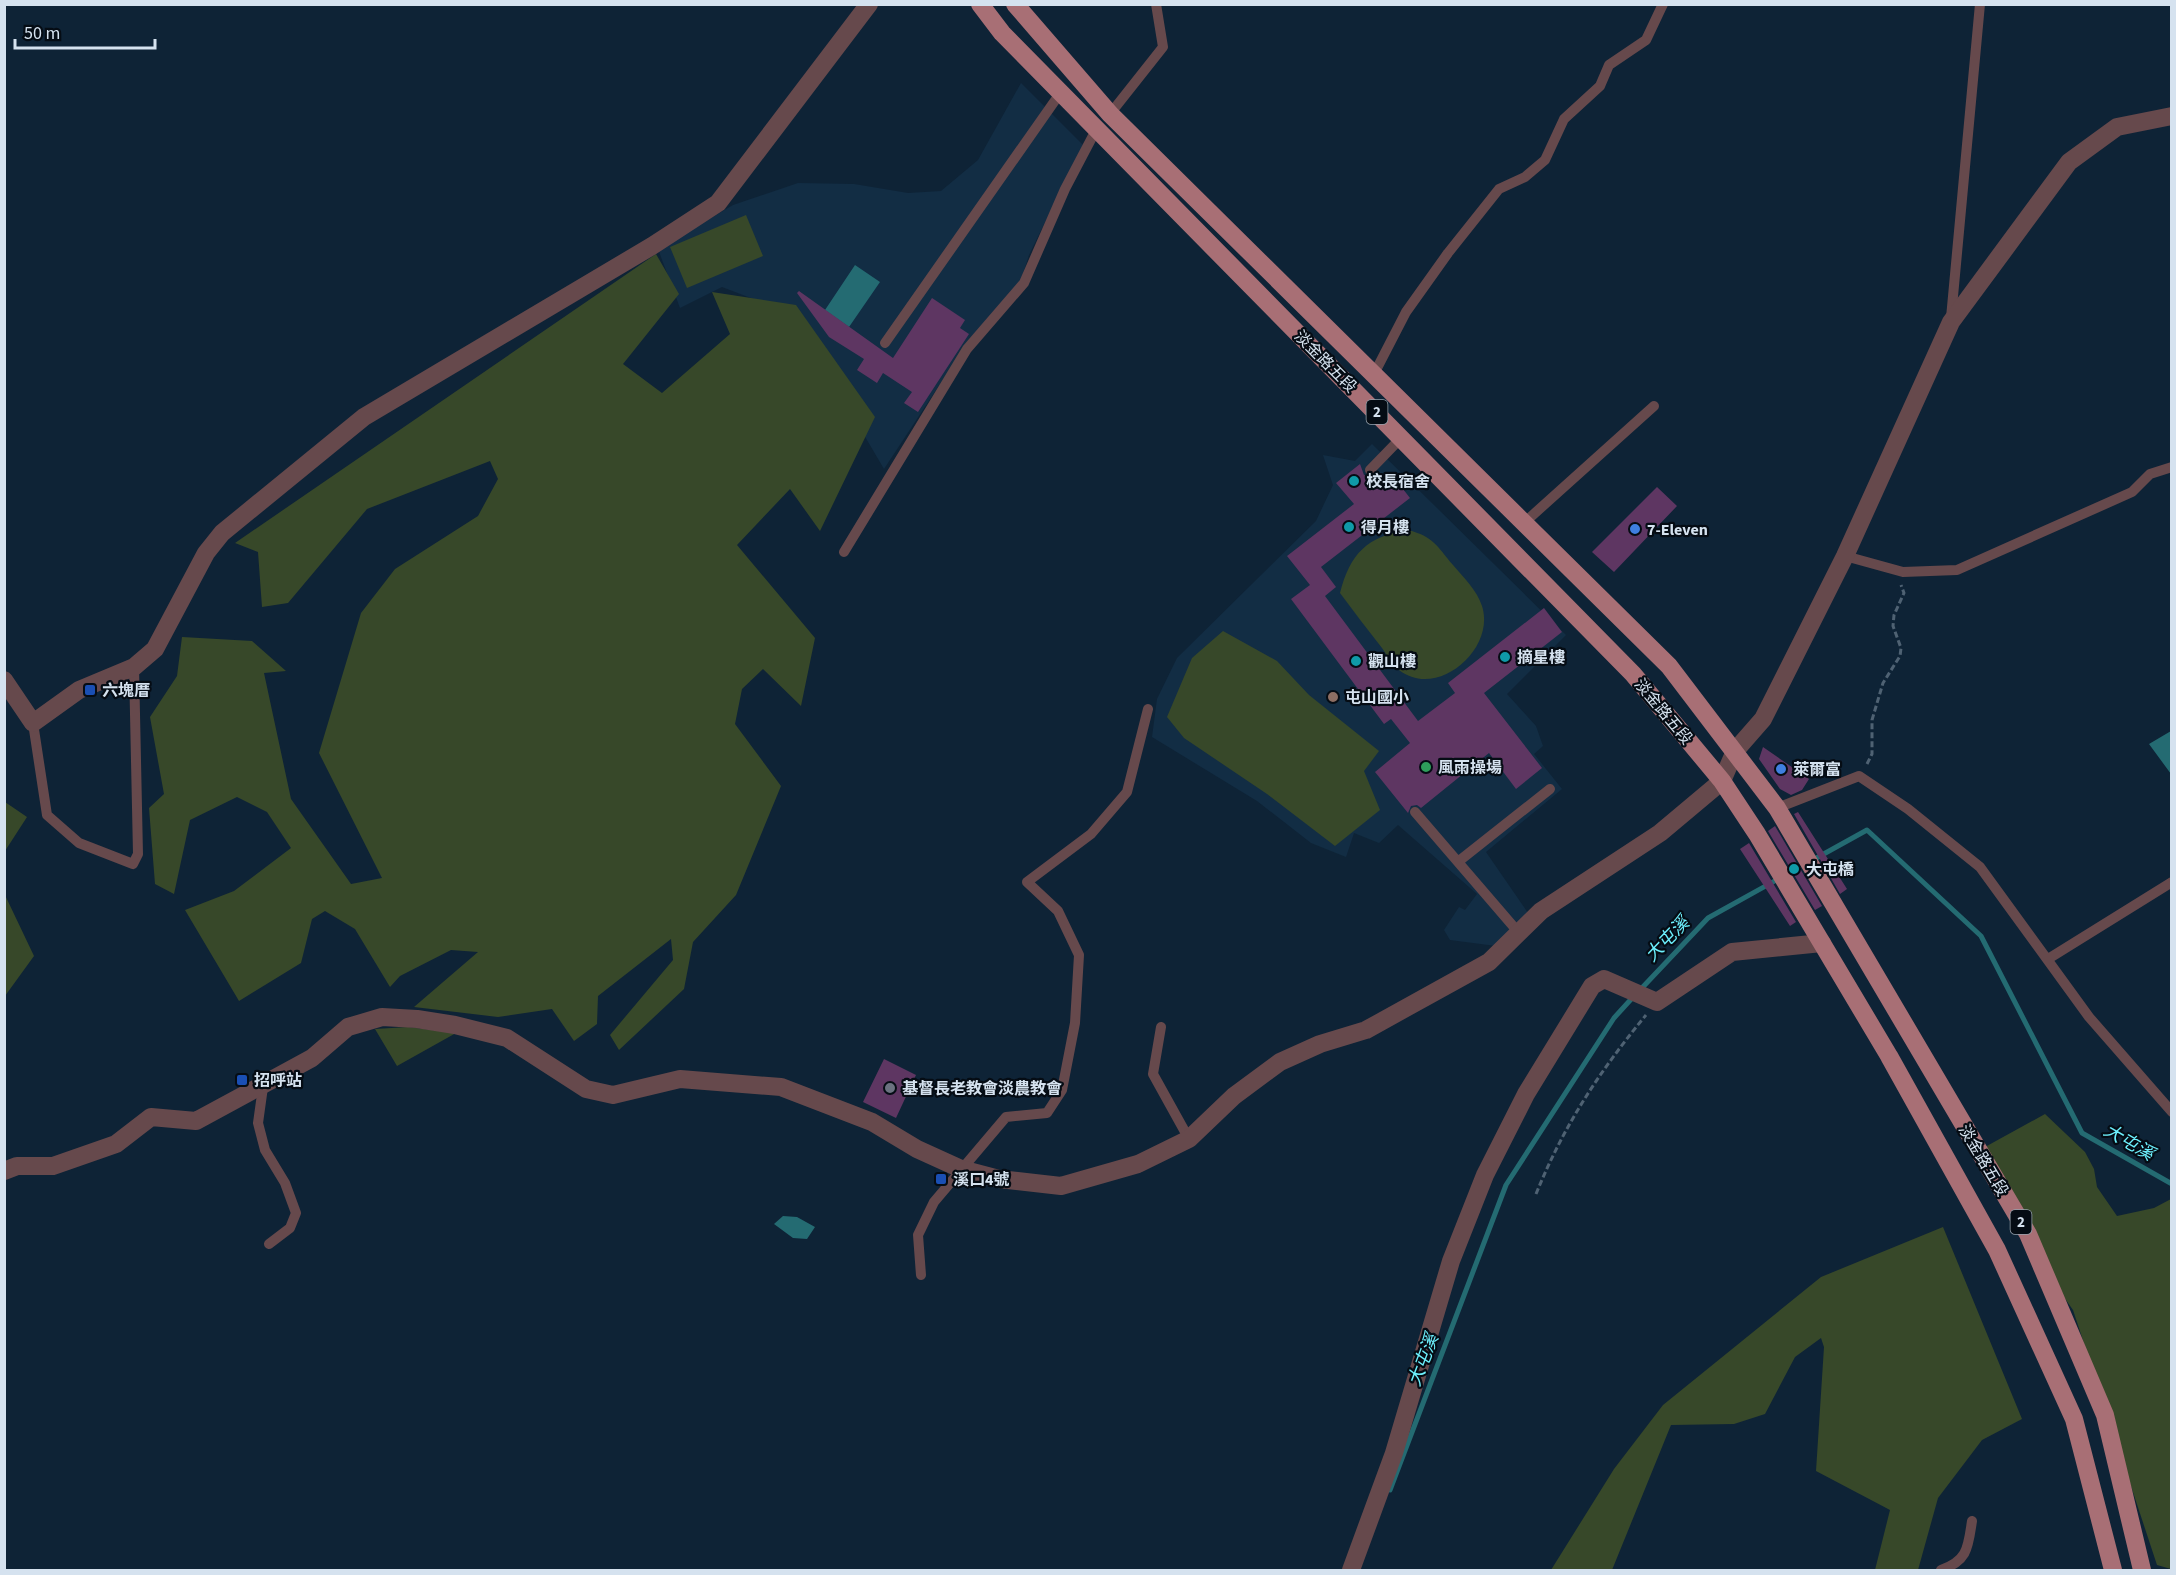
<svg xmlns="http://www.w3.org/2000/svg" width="2176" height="1575" font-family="'Source Sans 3','Noto Sans TC',sans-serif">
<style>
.built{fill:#122d44}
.green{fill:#374829}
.water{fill:#246b72}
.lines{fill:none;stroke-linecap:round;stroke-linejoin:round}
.stream{stroke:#246b72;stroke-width:5}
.building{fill:#5e3662}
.path{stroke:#4f6273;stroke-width:3;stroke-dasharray:6 3;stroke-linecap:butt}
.service{stroke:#66494c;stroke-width:10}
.minor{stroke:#66494c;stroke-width:18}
.tertiary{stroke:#66494c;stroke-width:18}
.primary{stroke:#a86f75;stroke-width:18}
.culture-dot{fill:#0f9aa8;stroke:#050c14;stroke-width:2}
.shop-dot{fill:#3f7fe0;stroke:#050c14;stroke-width:2}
.transit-dot{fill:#1a4fb4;stroke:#050c14;stroke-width:2}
.education-dot{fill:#8d6e63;stroke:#050c14;stroke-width:2}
.leisure-dot{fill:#2e9e5b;stroke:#050c14;stroke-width:2}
.worship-dot{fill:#6b7280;stroke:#050c14;stroke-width:2}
.labels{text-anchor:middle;stroke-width:4.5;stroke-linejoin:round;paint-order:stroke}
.shield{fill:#050c14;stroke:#97a2ad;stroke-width:1.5}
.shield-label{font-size:15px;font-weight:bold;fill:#d5e2ef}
.street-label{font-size:16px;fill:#d5e2ef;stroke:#050c14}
.poi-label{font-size:16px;font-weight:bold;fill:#d5e2ef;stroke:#050c14;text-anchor:start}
.water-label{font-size:18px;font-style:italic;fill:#6df1fe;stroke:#050c14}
</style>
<rect width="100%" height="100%" fill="#0e2336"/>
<path class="built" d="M1021 83 1083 145 1029 255 1021 280 969 340 884 469 793 314 722 287 680 308 658 249 733 205 798 183 854 184 908 193 941 191 978 160Z
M1372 444 1566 635 1507 694 1536 726 1543 746 1534 754 1562 789 1486 852 1528 913 1496 946 1450 940 1444 930 1459 907 1465 910 1477 894 1398 825 1379 843 1354 833 1346 857 1311 843 1257 801 1152 737 1157 699 1177 658 1316 521 1333 485 1323 455 1355 461Z"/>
<path class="green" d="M746 215 763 256 687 288 670 247Z
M656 254 679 294 623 364 662 393 730 334 712 292 796 305 875 417 820 531 790 489 737 545 815 638 801 706 763 669 742 689 735 724 781 786 736 895 693 942 684 989 619 1050 610 1035 673 960 671 939 598 996 597 1024 574 1041 552 1009 498 1017 414 1007 478 952 451 950 400 976 390 987 355 929 325 911 312 919 301 963 239 1001 185 910 234 891 291 848 267 812 237 797 190 820 174 894 155 884 149 808 164 794 150 717 177 676 182 637 252 641 286 671 264 673 291 799 351 884 382 878 319 753 361 613 395 569 478 516 498 479 490 461 367 509 288 603 262 607 258 552 235 543Z
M1408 530C1434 537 1436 545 1453 565 1463 577 1477 590 1482 606 1496 649 1437 700 1399 670 1392 665 1387 655 1382 648 1368 630 1354 612 1340 593 1350 554 1367 536 1408 530Z
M1223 631 1277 661 1309 695 1379 751 1364 771 1380 810 1335 846 1267 794 1184 738 1167 717 1192 658Z
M5 802 27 817 5 851Z
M4 893 34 956 5 996H4Z
M408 1027 456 1033 397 1066 375 1029Z
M2045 1114 2085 1152 2094 1169 2097 1187 2117 1216 2154 1208 2171 1199V1569L2157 1565 2073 1310 2061 1293 1985 1147Z
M1943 1227 2022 1419 1982 1440 1938 1498 1918 1570H1875L1890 1510 1816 1471 1824 1347 1821 1338 1795 1357 1765 1414 1734 1424 1671 1425 1612 1570H1551L1614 1469 1663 1405 1821 1277Z"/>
<path class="water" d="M855 265 880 282 849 327 825 310Z
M2171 731V774L2149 744Z
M783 1216 797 1217 815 1227 807 1239 793 1238 774 1224Z"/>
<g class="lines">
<path class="stream" d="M1811 861 1867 830 1981 936 2082 1133 2172 1184
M1640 990 1708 918 1798 868
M1390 1490 1506 1185 1614 1018 1634 996"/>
</g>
<path class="building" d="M799 291 893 358 932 298 965 320 960 328 969 334 918 412 904 403 912 392 883 373 877 383 857 370 864 359 829 337 797 293Z
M1360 464 1364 475 1371 477 1378 486 1392 475 1410 498 1321 567 1336 587 1325 596 1418 721 1455 693 1448 683 1544 608 1562 632 1484 693 1542 768 1516 789 1489 753 1421 808 1417 805 1411 806 1408 813 1375 772 1410 743 1391 719 1384 724 1291 599 1310 585 1287 556 1354 504 1336 483Z
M1657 487 1677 506 1614 572 1592 552Z
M1763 747 1809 779 1802 790 1791 795 1780 789 1759 759Z
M1798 812 1847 889 1840 894 1794 814Z
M1775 826 1822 906 1815 910 1768 831Z
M1749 843 1796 922 1790 926 1740 849Z
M884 1059 916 1075 896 1118 863 1102Z"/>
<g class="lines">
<path class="path" d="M1867 764 1872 754V720L1883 683 1900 656 1901 648 1893 626 1894 615 1904 593 1901 585
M1536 1194C1564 1125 1599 1072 1646 1015"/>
<path class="service" d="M1110 114 1163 47 1156 4
M1951 318 1980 4
M885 343 1061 92
M1374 374 1406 312 1448 253 1499 189 1525 177 1545 160 1564 119 1600 86 1609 65 1646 40 1663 4
M1370 470 1402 437
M1525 522 1654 406
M844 552 967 349 1024 283 1065 189 1097 128
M1845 556 1903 572 1957 570 2132 492 2150 474 2172 467
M33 723 47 815 79 843 133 864 138 854 134 667
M1777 808 1859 776 1908 809 1980 867 2089 1017 2172 1112
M1415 812 1519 933
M1459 861 1550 789
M2048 959 2172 882
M1161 1027 1153 1074 1189 1139
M263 1087 258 1123 265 1150 285 1183 296 1213 290 1228 269 1244
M921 1275 918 1235 934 1202 1006 1117 1047 1113 1062 1090 1075 1023 1079 955 1058 911 1027 882 1091 834 1127 792 1148 709
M1941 1570C1968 1561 1968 1547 1972 1521"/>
<path class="minor" d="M4 680 33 723 79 690 134 667 155 649 206 553 222 533 364 417 652 246 718 203 869 4
M4 1171 17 1166H53L116 1144 151 1117 196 1121 312 1058 348 1027 382 1017 417 1019 455 1025 507 1038 586 1089 613 1095 680 1079 781 1087 872 1122 917 1149 961 1169 999 1179 1061 1186 1138 1164 1189 1139 1234 1096 1280 1062 1320 1044 1366 1030 1489 962 1541 911 1660 833 1722 781
M1351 1570 1394 1453 1451 1261 1485 1175 1526 1094 1592 986 1604 979 1657 1002 1732 952 1822 943"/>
<path class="tertiary" d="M1722 781 1735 751 1763 719 1845 556 1951 322 2069 162 2117 127 2172 116"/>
<path class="primary" d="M980 4 1002 33 1633 674 1722 781 1757 834 1889 1056 1997 1250 2074 1419 2113 1570
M1015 4 1110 114 1669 666 1777 808 2028 1234 2105 1415 2142 1570"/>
</g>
<g class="culture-dot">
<circle cx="1354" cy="481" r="6"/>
<circle cx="1349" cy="527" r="6"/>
<circle cx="1505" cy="657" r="6"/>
<circle cx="1356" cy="661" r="6"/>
<circle cx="1794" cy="869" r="6"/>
</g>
<g class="shop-dot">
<circle cx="1635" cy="529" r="6"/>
<circle cx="1781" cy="769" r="6"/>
</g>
<g class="transit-dot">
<rect x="84" y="684" width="12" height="12" rx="3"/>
<rect x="236" y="1074" width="12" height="12" rx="3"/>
<rect x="935" y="1173" width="12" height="12" rx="3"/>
</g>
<circle class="education-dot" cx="1333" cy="697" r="6"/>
<circle class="leisure-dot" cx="1426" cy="767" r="6"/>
<circle class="worship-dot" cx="890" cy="1088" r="6"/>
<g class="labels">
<g class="shield">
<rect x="1366.5" y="400" width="21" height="24" rx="4.5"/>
<rect x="2010.5" y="1210" width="21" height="24" rx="4.5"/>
</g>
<g class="shield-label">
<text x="1377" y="417">2</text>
<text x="2021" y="1227">2</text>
</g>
<g class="street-label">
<text transform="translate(1326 361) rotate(45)" y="6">淡金路五段</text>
<text transform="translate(1664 711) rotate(50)" y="6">淡金路五段</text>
<text transform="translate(1984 1160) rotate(59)" y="6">淡金路五段</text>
</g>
<g class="poi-label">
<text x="1366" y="487">校長宿舍</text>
<text x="1361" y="533">得月樓</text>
<text x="1647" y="535">7-Eleven</text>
<text x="1517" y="663">摘星樓</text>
<text x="1368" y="667">觀山樓</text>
<text x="102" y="696">六塊厝</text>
<text x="1345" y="703">屯山國小</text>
<text x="1438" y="773">風雨操場</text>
<text x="1793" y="775">萊爾富</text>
<text x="1806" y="875">大屯橋</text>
<text x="254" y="1086">招呼站</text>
<text x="902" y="1094">基督長老教會淡農教會</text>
<text x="953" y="1185">溪口4號</text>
</g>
<g class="water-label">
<text transform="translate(1667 939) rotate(-46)" y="6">大屯溪</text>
<text transform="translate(2129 1142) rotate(30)" y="6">大屯溪</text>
<text transform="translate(1423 1360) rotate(-69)" y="6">大屯溪</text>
</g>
</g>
<rect width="2176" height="1575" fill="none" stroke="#d5e2ef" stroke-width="12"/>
<path d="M15 39v9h140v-9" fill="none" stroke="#d5e2ef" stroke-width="3"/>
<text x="24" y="39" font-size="18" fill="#d5e2ef" stroke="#050c14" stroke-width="4.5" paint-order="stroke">50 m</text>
</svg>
